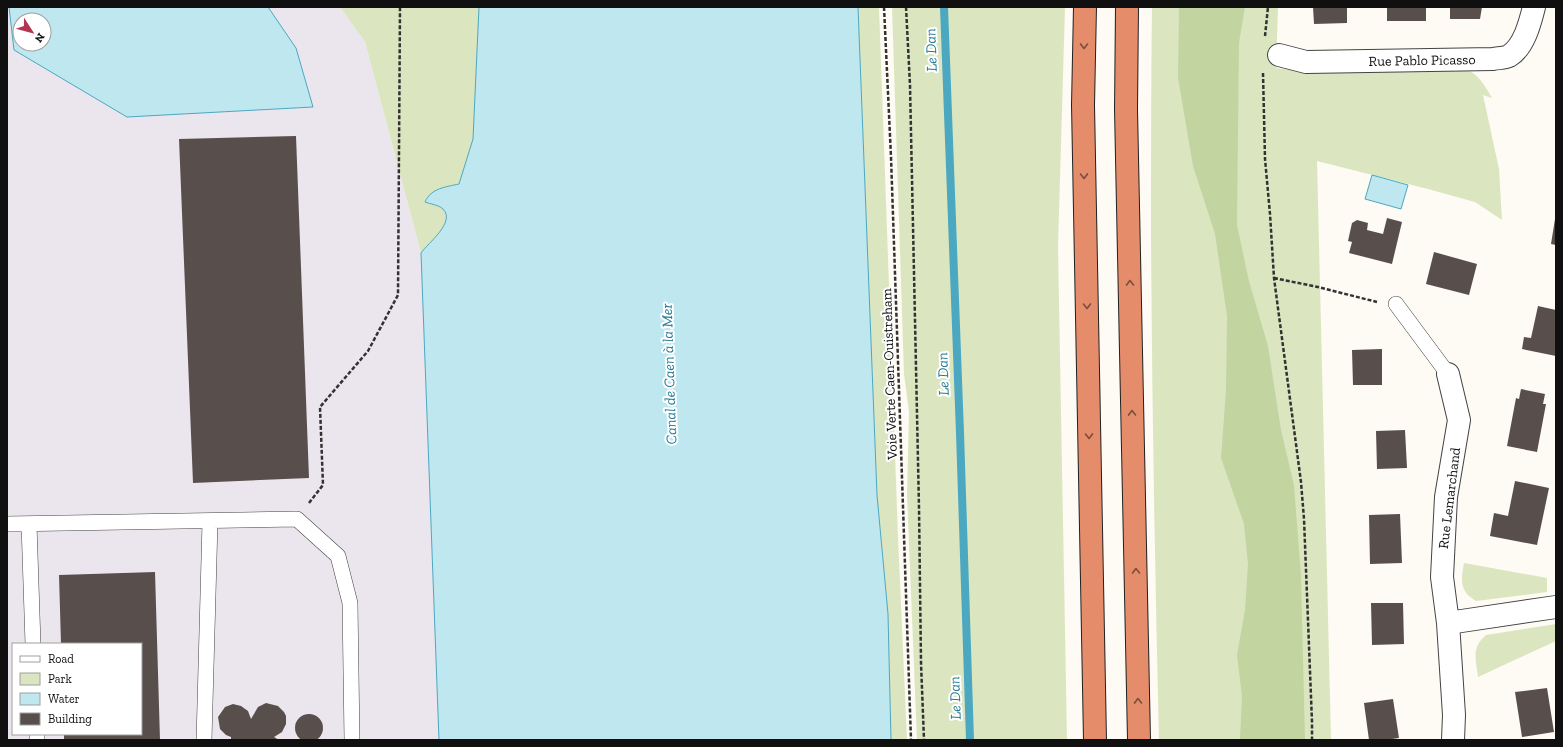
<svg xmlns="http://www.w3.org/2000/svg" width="1563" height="747" font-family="'Zilla Slab',serif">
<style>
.industrial{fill:#ebe6ed;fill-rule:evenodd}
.green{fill:#dbe6c0}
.forest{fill:#c2d5a1}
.water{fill:#bee7f0;stroke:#4ca7c0;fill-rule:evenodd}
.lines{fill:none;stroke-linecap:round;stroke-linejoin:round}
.stream{stroke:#4ca7c0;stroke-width:8}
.building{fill:#584f4d}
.lane-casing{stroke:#434343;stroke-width:16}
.street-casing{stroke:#434343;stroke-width:24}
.highway-casing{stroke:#212121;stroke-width:24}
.path{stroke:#323232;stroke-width:2.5;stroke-dasharray:4 2;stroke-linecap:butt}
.lane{stroke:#fff;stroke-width:15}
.street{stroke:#fff;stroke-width:22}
.highway{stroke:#e58c6b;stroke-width:22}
.oneway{stroke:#7a4e3e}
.labels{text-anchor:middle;stroke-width:4;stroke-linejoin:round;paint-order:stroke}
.street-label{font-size:14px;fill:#101010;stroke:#fff}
.water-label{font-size:15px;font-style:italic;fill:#257a96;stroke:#fff}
</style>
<rect width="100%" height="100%" fill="#fefaf4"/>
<path class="industrial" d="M7 7H340L365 42 421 253 439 740H7ZM20 20H44V44H20ZM13 644H141V734H13Z"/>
<path class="green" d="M340 7H479L473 139 459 184C446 187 431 188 425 202 430 204 439 205 443 209 455 222 429 243 421 253L365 42Z
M858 7H879L898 537 907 740H891L888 614 877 495Z
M892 7H1065L1058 247 1067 740H917L907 495 909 412 904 374Z
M1152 7H1278L1276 68 1303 71 1465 68C1479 75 1484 84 1492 98L1483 95 1499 169 1502 220 1475 202 1428 189 1317 161 1331 740H1159C1155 573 1152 406 1151 239 1151 162 1151 84 1152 7Z
M1464 563 1547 578V592L1476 601C1459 591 1461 580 1464 563Z
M1556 624V641L1478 677C1476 659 1471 648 1486 635Z"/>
<path class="forest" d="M1179 7H1245L1239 43 1237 225 1249 281 1268 346 1281 430 1294 485 1301 576 1305 740H1240L1242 697 1237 655 1245 610 1248 564 1244 524 1221 458 1226 390 1227 316 1215 234 1193 166 1178 78Z"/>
<path class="water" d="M9 7H268L296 48 313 107 127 117 14 50ZM20 20H44V44H20Z
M479 7H858L877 495 888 614 891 740H439L421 253C428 243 456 222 443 209 439 205 430 204 425 202 431 188 446 187 459 184L473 139Z
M1372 175 1408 185 1401 209 1365 199Z"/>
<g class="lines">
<path class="stream" d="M944 7 960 433 970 740"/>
</g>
<path class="building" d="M1313 7H1347V23L1314 24Z
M1387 7H1426V21H1387Z
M1450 7H1482L1480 19H1450Z
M296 136 309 478 193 483 179 139Z
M1387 218 1402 222 1392 264 1349 253 1352 242 1348 241 1352 223 1357 220 1368 223 1367 230 1383 234Z
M1555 219H1556V245L1551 244Z
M1434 252 1477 264 1469 295 1426 284Z
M1538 306 1556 310V356L1522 349 1524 337 1531 338Z
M1382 349V385H1353L1352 350Z
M1521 389 1545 394 1543 404H1546L1537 452 1507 446 1516 398 1519 399Z
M1405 430 1407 468 1377 469 1376 431Z
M1515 481 1549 488 1537 545 1490 536 1494 513 1508 516Z
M1400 514 1402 563 1370 564 1369 515Z
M155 572 160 740H64V734H141V644H61L59 575Z
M1371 603H1403L1404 644 1372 645Z
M1547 688 1554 732 1522 737 1515 692Z
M1393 699 1399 738 1385 740H1369L1364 703Z
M266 703 278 706 284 712 286 716V724L282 732 274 737 279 740H231V737L226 735 220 729 218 717 225 707 233 704 241 706 248 711 251 719 258 707Z
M295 728a14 14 0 1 1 28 0a14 14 0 1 1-28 0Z"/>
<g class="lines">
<defs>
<path id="lane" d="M1396 304 1448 374
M7 524 297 519 338 556 350 603 352 740
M29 524 33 644
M37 734V740
M204 740 210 522"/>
<path id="street" d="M1279 55 1306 62 1493 59C1498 58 1505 58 1509 56 1524 47 1530 23 1534 7
M1448 374 1459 420 1446 497 1442 577 1448 623 1454 715 1453 740
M1448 623 1556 607"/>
<path id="highway" d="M1085 7 1083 105 1095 740
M1127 7 1126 109 1139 740"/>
</defs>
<use href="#lane" class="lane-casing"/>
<use href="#street" class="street-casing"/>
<use href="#highway" class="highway-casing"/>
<path class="path" d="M884 7 891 157 911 740
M906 7 910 85 919 508 921 663 924 740
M1265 36 1268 7
M1263 73 1265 159 1270 214 1274 278 1301 482 1304 519 1312 722V740
M1274 278 1318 287 1377 302
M309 503 323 485 320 407 368 351 398 295 400 7"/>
<use href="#lane" class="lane"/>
<use href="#street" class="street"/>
<use href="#highway" class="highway"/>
</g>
<defs><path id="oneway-chevron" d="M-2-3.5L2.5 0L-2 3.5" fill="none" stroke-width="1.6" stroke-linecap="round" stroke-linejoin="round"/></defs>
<g class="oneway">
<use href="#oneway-chevron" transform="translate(1084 46) rotate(91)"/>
<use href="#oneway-chevron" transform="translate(1084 176) rotate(89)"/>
<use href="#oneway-chevron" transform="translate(1130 283) rotate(-91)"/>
<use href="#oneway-chevron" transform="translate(1087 306) rotate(89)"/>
<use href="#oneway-chevron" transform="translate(1132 413) rotate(-91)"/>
<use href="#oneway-chevron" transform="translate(1089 436) rotate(89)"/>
<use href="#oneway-chevron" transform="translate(1136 571) rotate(-91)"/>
<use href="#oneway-chevron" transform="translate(1138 701) rotate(-91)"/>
</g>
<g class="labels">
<g class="street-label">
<text transform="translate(1422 60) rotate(-1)" y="5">Rue Pablo Picasso</text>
<text transform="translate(889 374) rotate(-92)" y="5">Voie Verte Caen-Ouistreham</text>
<text transform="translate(1449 498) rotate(-83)" y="5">Rue Lemarchand</text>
</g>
<g class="water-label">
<text transform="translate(931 50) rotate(-92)" y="5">Le Dan</text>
<text transform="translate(669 374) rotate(-92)" y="5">Canal de Caen à la Mer</text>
<text transform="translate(943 374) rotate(-92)" y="5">Le Dan</text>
<text transform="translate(955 698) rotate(-92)" y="5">Le Dan</text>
</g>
</g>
<rect width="1563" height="747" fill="none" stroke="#101010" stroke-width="16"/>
<rect x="12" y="643" width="130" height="92" fill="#ffffff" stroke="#9f9f9f"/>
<rect x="20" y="656" width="20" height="6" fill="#ffffff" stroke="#9f9f9f"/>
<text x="48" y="663" font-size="12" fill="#101010">Road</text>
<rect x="20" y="673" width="20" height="12" fill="#dbe6c0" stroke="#9f9f9f"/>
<text x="48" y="683" font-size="12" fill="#101010">Park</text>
<rect x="20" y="693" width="20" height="12" fill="#bee7f0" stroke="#9f9f9f"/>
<text x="48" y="703" font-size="12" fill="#101010">Water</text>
<rect x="20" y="713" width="20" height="12" fill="#584f4d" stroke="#9f9f9f"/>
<text x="48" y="723" font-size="12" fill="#101010">Building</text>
<g transform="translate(32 32) rotate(126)"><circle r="19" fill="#ffffff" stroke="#9f9f9f"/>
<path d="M0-3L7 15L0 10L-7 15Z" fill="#b23653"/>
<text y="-6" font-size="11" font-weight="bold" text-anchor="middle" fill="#101010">N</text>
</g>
</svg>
